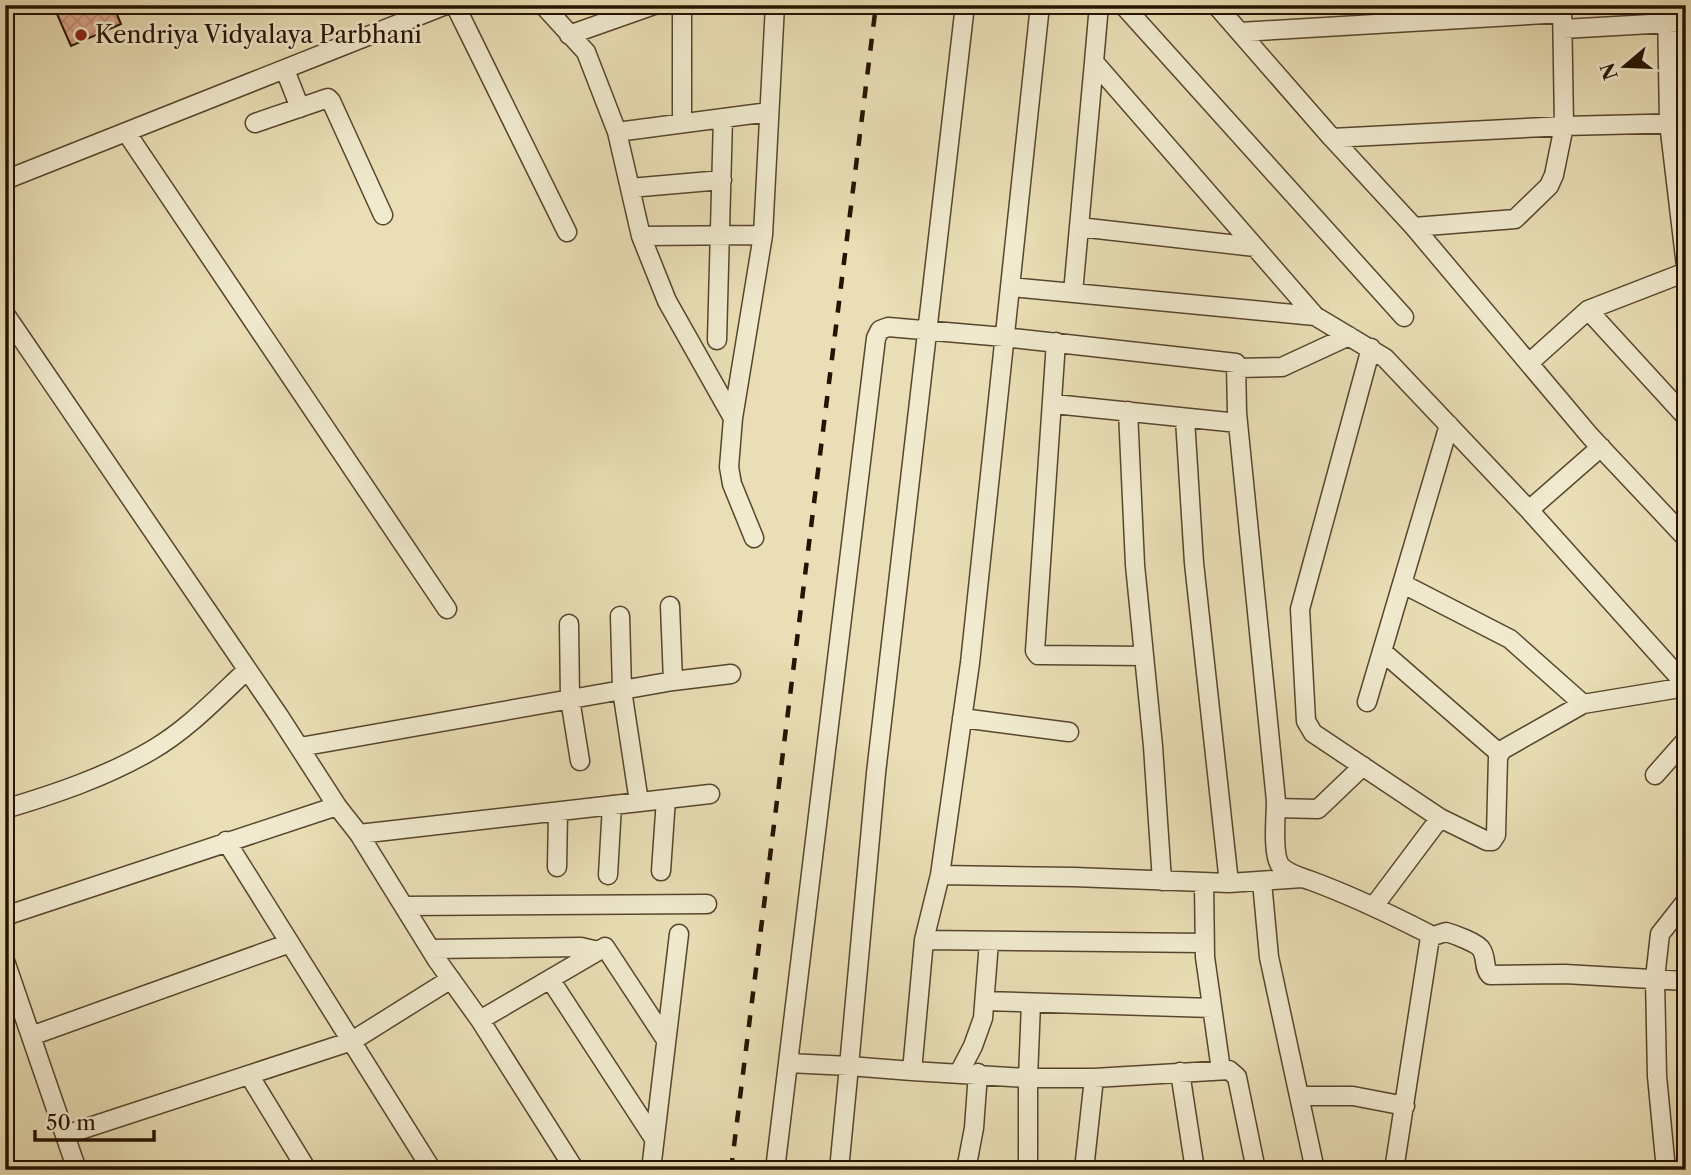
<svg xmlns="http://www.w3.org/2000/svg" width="1691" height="1175" font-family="'Libre Caslon Text',serif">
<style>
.building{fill:url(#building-cross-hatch);stroke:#251300;stroke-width:2}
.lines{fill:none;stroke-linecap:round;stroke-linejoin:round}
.minor-casing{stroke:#56462d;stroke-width:21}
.minor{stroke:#f1eacf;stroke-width:18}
.rail{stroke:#251300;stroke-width:4.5;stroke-dasharray:12 12;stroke-linecap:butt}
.poi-dot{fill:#8f2418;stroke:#f1eacf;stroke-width:2.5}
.labels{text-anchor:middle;stroke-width:5;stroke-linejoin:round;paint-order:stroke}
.poi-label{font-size:24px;fill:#251300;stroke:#f1eacf;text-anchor:start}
</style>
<defs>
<pattern id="building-cross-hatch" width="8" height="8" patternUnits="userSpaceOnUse" patternTransform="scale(1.75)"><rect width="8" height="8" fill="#e0ab90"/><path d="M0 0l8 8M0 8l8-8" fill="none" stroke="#c0927a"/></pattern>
</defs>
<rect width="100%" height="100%" fill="#e9deb5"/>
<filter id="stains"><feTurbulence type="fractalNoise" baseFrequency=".00286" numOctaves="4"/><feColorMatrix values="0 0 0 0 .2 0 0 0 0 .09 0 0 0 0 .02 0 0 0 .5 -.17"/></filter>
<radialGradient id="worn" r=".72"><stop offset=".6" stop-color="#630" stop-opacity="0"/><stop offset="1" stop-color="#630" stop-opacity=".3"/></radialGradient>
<path class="building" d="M53 5H113L121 24 71 46Z"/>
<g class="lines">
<defs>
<path id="minor" d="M455 5 567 232
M543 5 586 52 617 132 641 236 667 301 733 418
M682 5V123
M965 5 876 773 849 1066 912 1071 924 940 940 875 970 663 1040 5
M1099 5 1094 62 1315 316
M1123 5 1404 317
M1216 5 1332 138 1414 227 1590 436 1686 538
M1667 5 1669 123 1686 266
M1563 29 1686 22
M1240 32 1562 13
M569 35 654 5
M285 70 300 108
M255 123 328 98 331 101 383 215
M126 132 447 609
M617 132 769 112
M1332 138 1564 126 1686 123
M5 180 446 5
M630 188 722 180
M1079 227 1255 247
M1414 227 1515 219 1549 186 1554 175 1564 126 1562 5
M641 236 763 235
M1010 287 1315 316 1385 358 1529 510 1601 447
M1073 293 1094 62
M1588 310 1686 417
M5 314 279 716 337 806 359 834 437 960 480 1020 575 1170
M717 340 723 118
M1056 342 1035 651 1038 655H1043L1144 656
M1371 348 1300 609 1306 721 1313 733 1440 818 1487 841H1492L1496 835 1498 757 1502 750 1583 704 1686 687
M1529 363 1588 310 1686 272
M1237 368 1282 367 1349 336
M1054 404 1238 423
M1128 411 1135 565 1153 746 1162 881
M1185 419 1194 563 1229 883
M1529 510 1686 685
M754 538 732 484 729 467 733 418 763 235 775 5
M1403 584 1510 639 1583 704
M670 606 673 681
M620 616 622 690 639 802
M569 624 570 699 580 761
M1383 652 1499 753
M1367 702 1449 425
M962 718 1069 732
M300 747 673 681 731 674
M1655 775 1686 740
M1276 808 1318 809 1363 766
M5 809C55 794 106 777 152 750 188 729 217 698 247 670
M359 834 710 794
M226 841 432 1170
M557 867 558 812
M661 871 666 799
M608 875 612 805
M940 875 1074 877 1229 883 1302 878
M1262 882 1269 957 1315 1170
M1204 883 1205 957 1221 1070
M405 906 707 904
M1374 906 1440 818
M5 916 337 806
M1430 937 1446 932C1453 934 1478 943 1481 949 1487 957 1483 968 1490 975L1565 974 1686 981
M924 940 1204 943
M431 949 581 947 598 951
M5 961 77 1170
M550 979 653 1137
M985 1001 1212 1008
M480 1020 605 947 666 1040
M31 1036 290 943
M788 1063 849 1066 839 1170
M912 1071 1028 1078H1094L1229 1070 1237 1077 1256 1170
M1180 1072 1195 1170
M959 1073 973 1046 983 1018 989 942
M249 1075 307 1170
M1300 1096H1353L1405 1106
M65 1135 352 1041 451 979
M651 1170 679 934
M775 1170 876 338 880 330 888 327 1004 337 1236 363 1237 413 1276 801C1276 816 1272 853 1280 865 1286 873 1300 877 1309 880 1350 895 1388 913 1427 933L1430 937 1394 1170
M966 1170 974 1128 978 1073
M1028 1170V1078L1031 1003
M1084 1170 1094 1078
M1666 1170 1657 1076 1655 978 1660 934 1686 901"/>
</defs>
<use href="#minor" class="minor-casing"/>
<use href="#minor" class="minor"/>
<path class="rail" d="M731 1170 876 5"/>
</g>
<circle class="poi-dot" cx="81" cy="35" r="7"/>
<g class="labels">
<g class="poi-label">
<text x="95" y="43">Kendriya Vidyalaya Parbhani</text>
</g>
</g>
<rect width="1691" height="1175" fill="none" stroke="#e9deb5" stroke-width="28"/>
<rect x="7" y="7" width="1677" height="1161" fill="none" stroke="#251300" stroke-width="3.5"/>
<rect x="14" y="14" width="1663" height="1147" fill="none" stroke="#251300" stroke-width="2"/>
<g transform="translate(1625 66) rotate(251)" stroke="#f1eacf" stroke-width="5" paint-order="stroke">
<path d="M0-5L12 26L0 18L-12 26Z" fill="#251300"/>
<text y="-10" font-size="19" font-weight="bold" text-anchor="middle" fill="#251300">N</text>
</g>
<path d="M35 1130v10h119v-10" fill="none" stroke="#251300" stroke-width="3.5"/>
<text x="46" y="1130" font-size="21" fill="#251300" stroke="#f1eacf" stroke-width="5" paint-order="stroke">50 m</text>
<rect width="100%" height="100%" filter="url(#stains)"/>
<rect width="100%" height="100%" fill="url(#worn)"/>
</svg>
